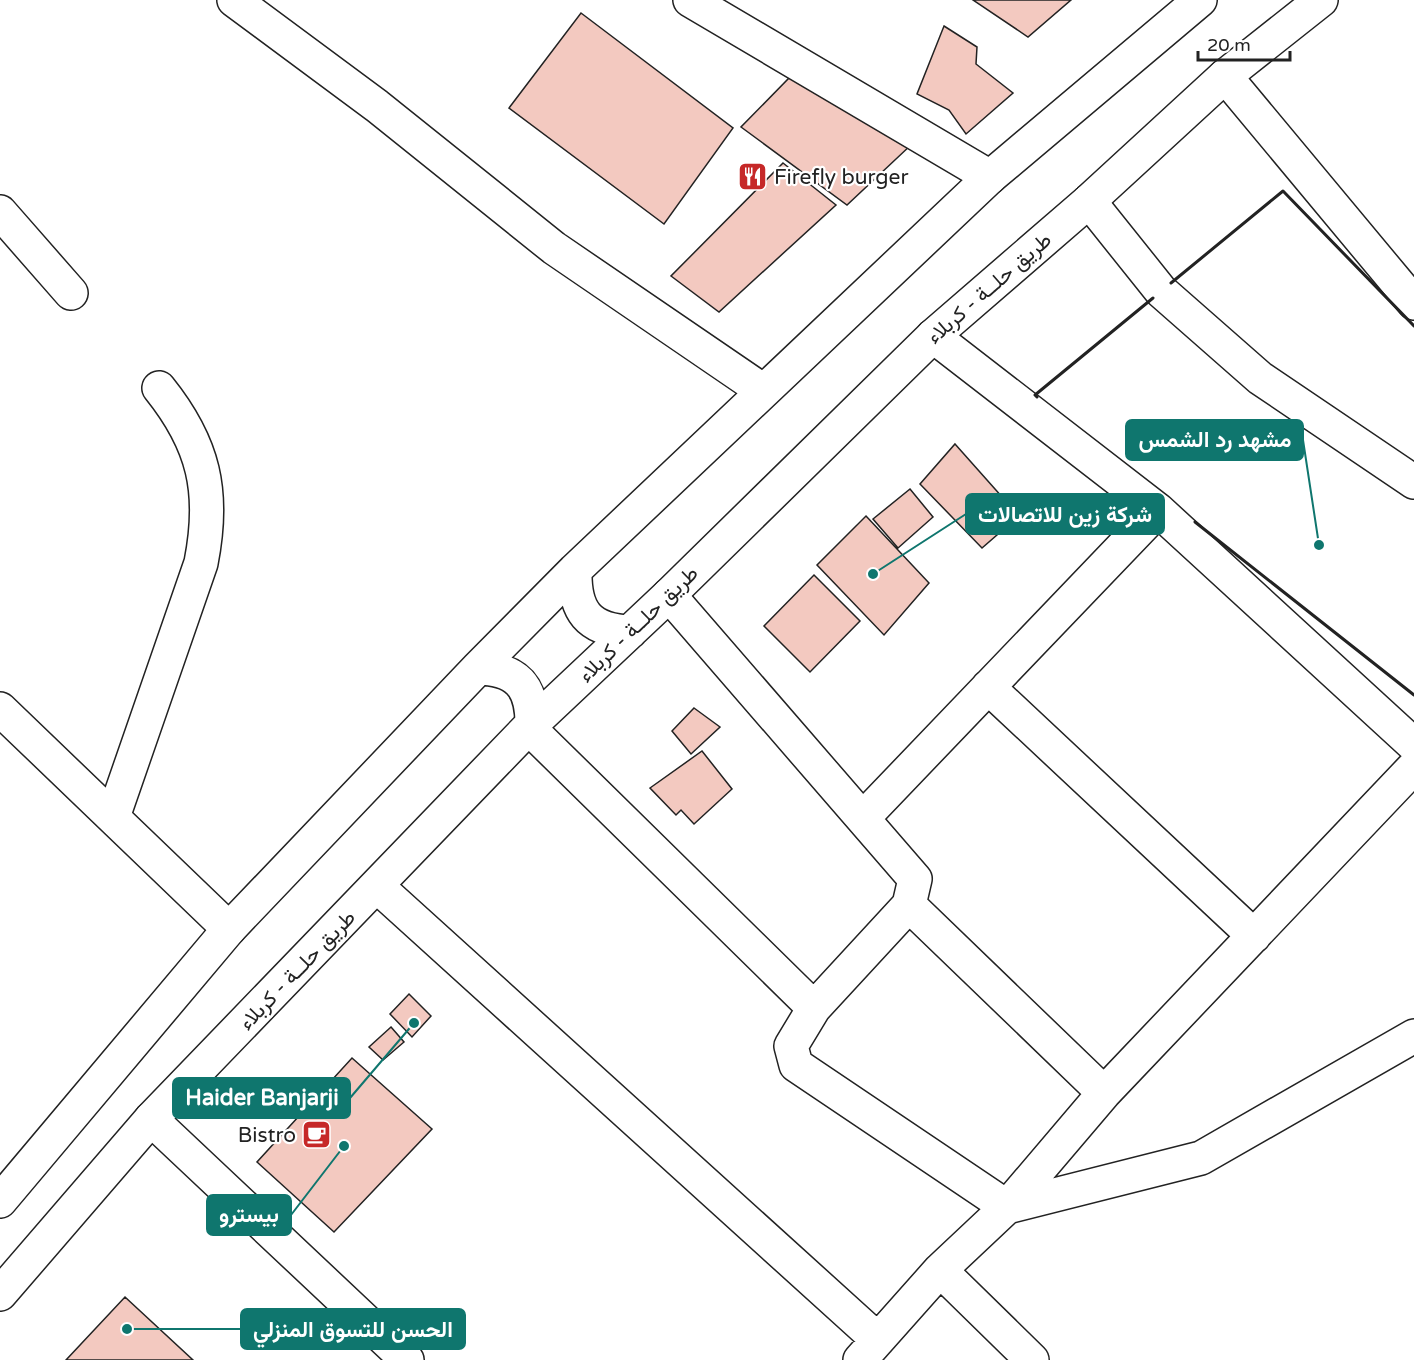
<svg xmlns="http://www.w3.org/2000/svg" width="1414" height="1360" font-family="'Varela Round',Vazirmatn,sans-serif">
<style>
.building{fill:#f3c9c0;stroke:#222;stroke-width:1.5}
.lines{fill:none;stroke-linecap:round;stroke-linejoin:round}
.minor-casing{stroke:#222;stroke-width:36}
.major-casing{stroke:#222;stroke-width:36}
.minor{stroke:#fff;stroke-width:33}
.major{stroke:#fff;stroke-width:33}
.wall{stroke:#222;stroke-width:3}
.labels{text-anchor:middle;stroke-width:4.5;stroke-linejoin:round;paint-order:stroke}
.poi-label{font-size:21px;fill:#222;stroke:#fff;text-anchor:start}
.street-label{font-size:21px;fill:#222;stroke:#fff}
.leader{fill:none;stroke:#0f766e;stroke-width:2}
.callout-dot{fill:#0f766e;stroke:#fff;stroke-width:2}
.callout{fill:#0f766e;stroke:#0f766e;stroke-width:2}
.callout-label{font-size:22px;text-anchor:middle;font-weight:bold;fill:#fff}
</style>
<rect width="100%" height="100%" fill="#fff"/>
<path class="building" d="M973 0H1071L1028 37Z
M581 13 733 128 664 224 509 108Z
M944 26 977 47 976 64 1013 93 966 134 949 110 917 94Z
M790 77 912 144 847 205 741 127Z
M783 163 836 205 719 312 671 276Z
M955 444 1019 516 982 548 920 484Z
M910 489 933 517 898 548 873 519Z
M866 516 929 583 884 635 817 565Z
M814 575 860 621 810 672 764 626Z
M694 708 720 727 691 754 672 731Z
M702 751 732 789 694 824 681 810 676 815 650 788Z
M409 994 431 1016 412 1037 390 1014Z
M391 1027 404 1042 383 1060 369 1047Z
M352 1058 432 1129 334 1232 257 1162Z
M125 1297 193 1360H66Z"/>
<g class="lines">
<defs>
<path id="minor" d="M234 0 377 106 554 248 762 390
M690 0 990 177
M1225 76 1414 303
M1089 201 1161 291 1260 378 1414 482
M0 212 71 293
M933 336 1158 510 1414 745
M669 595 915 879 909 905 814 1008 791 1046 796 1065 1007 1207 1201 1158 1414 1036
M988 687 1254 936
M0 709 229 929
M529 728 814 1008
M113 817 201 563C215 492 204 444 159 388
M863 818 1158 510
M378 887 878 1340
M909 905 1104 1093
M151 1119 407 1360
M940 1270 1032 1360
M860 1360 940 1270 1007 1207 1104 1093 1414 767"/>
<path id="major" d="M575 570C574 611 588 630 630 632
M478 668C517 669 532 686 532 724
M0 1201 229 929 478 668 575 570 990 177 1200 0
M0 1294 151 1119 532 724 669 595 933 336 1089 201 1225 76 1321 0"/>
</defs>
<use href="#minor" class="minor-casing"/>
<use href="#major" class="major-casing"/>
<use href="#minor" class="minor"/>
<use href="#major" class="major"/>
<path class="wall" d="M1171 283 1283 191 1414 326
M1037 397 1035 395 1153 298
M1195 522 1414 695"/>
</g>
<defs>
<symbol id="restaurant-square" viewBox="-11 -11 22 22"><rect x="-9" y="-9" width="18" height="18" rx="4" fill="#c62828" stroke="#fff"/><path d="M-5-6h1v4h1v-4h1v4h1v-4h1v5L-1.5 .5V6h-2V.5L-5-1ZM5-6V6H3V1.5H1.5Q1.5-4 5-6Z" fill="#fff"/></symbol>
<symbol id="cafe-square" viewBox="-11 -11 22 22"><rect x="-9" y="-9" width="18" height="18" rx="4" fill="#c62828" stroke="#fff"/><path d="M-5.5-4.5H6V0H3Q3 3.5 0 3.5H-2.5Q-5.5 3.5-5.5 0ZM3-3.2v2h1.7v-2ZM-6 4.5H4V6H-6Z" fill="#fff"/></symbol>
</defs>
<g fill-rule="evenodd">
<use href="#restaurant-square" x="736" y="160" width="33" height="33"/>
<use href="#cafe-square" x="300" y="1118" width="33" height="33"/>
</g>
<g class="labels">
<g class="poi-label">
<text x="774" y="184">Firefly burger</text>
<text x="296" y="1142" text-anchor="end">Bistro</text>
</g>
<g class="street-label">
<text transform="translate(989 288) rotate(-41)" y="7">طريق حلــة - كربلاء</text>
<text transform="translate(638 624) rotate(-44)" y="7">طريق حلــة - كربلاء</text>
<text transform="translate(297 970) rotate(-46)" y="7">طريق حلــة - كربلاء</text>
</g>
</g>
<path class="leader" d="M1319 545L1303 440M873 574L966 514M414 1023L350 1098M344 1146L291 1215M127 1329L241 1329"/>
<g class="callout-dot">
<circle cx="1319" cy="545" r="6"/>
<circle cx="873" cy="574" r="6"/>
<circle cx="414" cy="1023" r="6"/>
<circle cx="344" cy="1146" r="6"/>
<circle cx="127" cy="1329" r="6"/>
</g>
<g class="callout">
<rect x="1126" y="420" width="177" height="40" rx="6"/>
<rect x="966" y="494" width="198" height="40" rx="6"/>
<rect x="173" y="1078" width="177" height="40" rx="6"/>
<rect x="207" y="1195" width="84" height="40" rx="6"/>
<rect x="241" y="1309" width="224" height="40" rx="6"/>
</g>
<g class="callout-label">
<text x="1215" y="447">مشهد رد الشمس</text>
<text x="1065" y="522">شركة زين للاتصالات</text>
<text x="262" y="1105">Haider Banjarji</text>
<text x="249" y="1222">بيسترو</text>
<text x="353" y="1337">الحسن للتسوق المنزلي</text>
</g>
<path d="M1198 51v9h92v-9" fill="none" stroke="#222222" stroke-width="3"/>
<text x="1207" y="51" font-size="18" fill="#222222" stroke="#ffffff" stroke-width="4.5" paint-order="stroke">20 m</text>
</svg>
